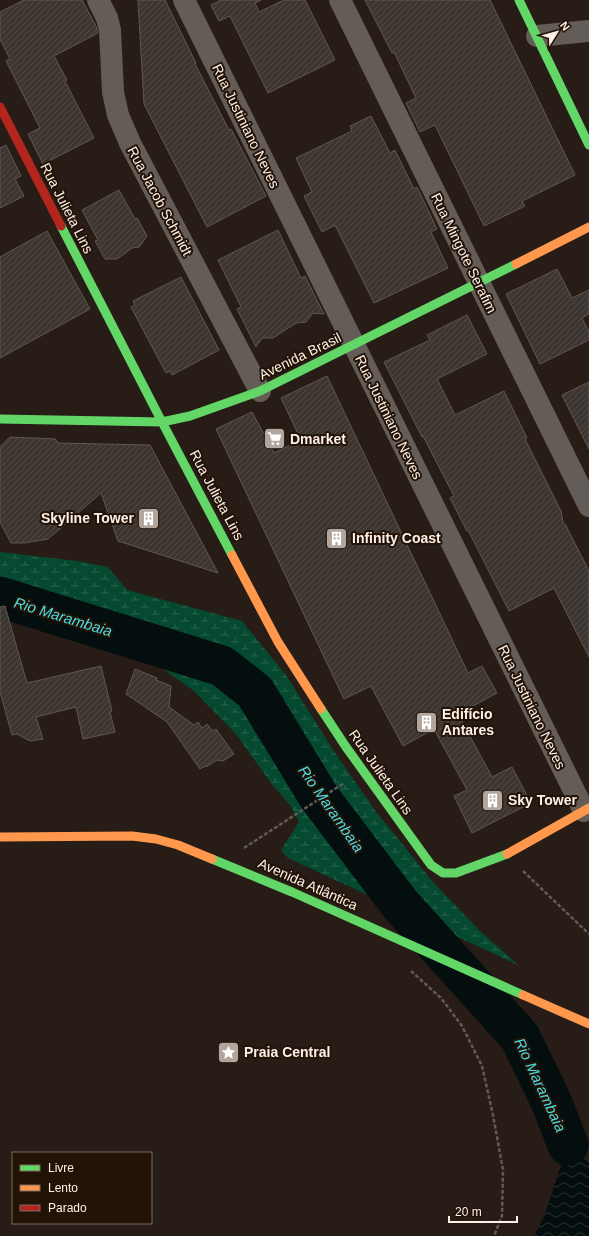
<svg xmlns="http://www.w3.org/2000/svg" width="589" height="1236" font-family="Arial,sans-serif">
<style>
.wetland{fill:url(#wetland-marsh)}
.water{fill:url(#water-waves)}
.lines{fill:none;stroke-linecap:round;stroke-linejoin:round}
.river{stroke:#040e0e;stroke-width:41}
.building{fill:url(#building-hatch);stroke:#605752}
.path{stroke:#625a55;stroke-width:2.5;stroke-dasharray:4 2;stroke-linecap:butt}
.street{stroke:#645c57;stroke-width:22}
.fast{stroke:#63d668;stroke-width:9}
.slow{stroke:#ff974d;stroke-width:9}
.jam{stroke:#b3261e;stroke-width:9}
.labels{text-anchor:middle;stroke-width:4;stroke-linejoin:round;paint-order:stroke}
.street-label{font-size:14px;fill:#fcf0e8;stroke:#231307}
.poi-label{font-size:14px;font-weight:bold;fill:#fcf0e8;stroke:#231307;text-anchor:start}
.water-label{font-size:15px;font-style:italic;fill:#49dce5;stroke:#231307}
</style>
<defs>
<pattern id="wetland-marsh" width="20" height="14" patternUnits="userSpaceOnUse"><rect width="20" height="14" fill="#054a30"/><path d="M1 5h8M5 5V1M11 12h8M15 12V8" fill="none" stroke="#2a644e"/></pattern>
<pattern id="water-waves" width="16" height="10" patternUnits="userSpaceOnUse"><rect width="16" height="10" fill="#040e0e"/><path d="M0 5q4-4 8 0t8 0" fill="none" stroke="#2a3131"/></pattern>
<pattern id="building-hatch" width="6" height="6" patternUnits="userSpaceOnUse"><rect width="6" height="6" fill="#3d3530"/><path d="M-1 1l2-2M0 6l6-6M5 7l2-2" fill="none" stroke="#504944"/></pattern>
</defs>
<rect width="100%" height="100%" fill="#271d16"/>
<path class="wetland" d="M0 552 77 561 108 567 127 590 242 621 286 675 335 753 377 813 433 882 478 929 518 965 288 858 281 850 299 822 290 805 271 783 236 734 194 691 149 659 108 635 38 616 0 610Z"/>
<path class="water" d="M568 1145 589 1163V1236H534L543 1219Z"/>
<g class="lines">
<path class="river" d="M0 597 222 666 255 692 319 797 400 904 520 1037 551 1101 568 1145"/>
</g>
<path class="building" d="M24 0H82L96 26 98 32V33L54 56 67 80 65 81 94 138 43 164 28 134 40 128 6 61 10 59 0 39V12Z
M138 0H165L196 63 195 64 229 130 231 129 266 196 207 227 144 104Z
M221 0H261L255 3 259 12 284 0H305L335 60 268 93 230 16 219 21 211 5Z
M365 0H490L575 175 522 201 525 206 484 226 435 125 420 132 406 103 416 98 394 52 392 53Z
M371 116 390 153 395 150 414 189 417 187 437 229 431 232 448 268 374 303 335 225 322 232 304 196 312 192 296 158 352 131 350 126Z
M6 145 21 176 15 179 24 196 0 208V148Z
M119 190 135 219 137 218 147 236 139 247 132 248 117 259H105L95 241 98 240 82 210Z
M278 230 301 278 305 276 324 314 313 313 306 322 296 323 273 338H262L256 347 237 309 241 307 218 260Z
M47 231 90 309 0 358V257Z
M557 269 572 298 589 290V314L582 318 589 332V340L540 364 506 294Z
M181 277 219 350 172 375 170 371 166 373 131 307 135 305 133 301Z
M467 315 487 354 437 379 455 415 504 391 527 438 525 439 561 511 563 522 565 524 589 571V657L554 588 509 611 468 530 467 531 450 498 454 496 423 436 422 437 384 362 430 340 427 335Z
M327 376 468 673 482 666 497 693 458 714 492 777 512 767 531 803 472 833 454 796 467 790 434 729 403 746 371 686 344 699 216 429 252 412 274 453 301 440 281 398Z
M589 382V449L562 395Z
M10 437 55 439 58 443 150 445 218 573 118 541 101 493 48 539 24 543H11L0 522V447Z
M5 606 27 683 101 666 112 711 110 712 115 732 83 739 76 707 36 717 43 739 30 741 17 734 12 735 0 692V607Z
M135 669 157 678 156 680 171 686 169 707 194 725 198 722 202 728 207 724 213 731 216 729 234 754 223 761 217 760 206 767 205 766 200 769 167 722 126 694Z"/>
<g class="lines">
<path class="path" d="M244 848 344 783
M523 871 589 934
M411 971 441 998 462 1026 482 1066 493 1115 503 1170 502 1216 494 1236"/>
<path class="street" d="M98 0 107 18 110 30 113 92 118 115 130 143 260 391
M184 0 584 811
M340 0 589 506
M537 36 589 31"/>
<path class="fast" d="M519 0 589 145
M61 226 162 422 232 555
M0 419 162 422 190 416 260 391 516 264
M321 709 346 747 431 865 443 873H456L507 854
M212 859 292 892 523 995"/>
<path class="slow" d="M516 264 589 227
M232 555 278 642 321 709
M0 837 132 836 156 839 178 845 212 859
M507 854 589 808
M523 995 589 1024"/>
<path class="jam" d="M0 107 61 226"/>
</g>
<defs>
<symbol id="supermarket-square" viewBox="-11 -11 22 22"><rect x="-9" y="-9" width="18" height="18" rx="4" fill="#b1a69e" stroke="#231307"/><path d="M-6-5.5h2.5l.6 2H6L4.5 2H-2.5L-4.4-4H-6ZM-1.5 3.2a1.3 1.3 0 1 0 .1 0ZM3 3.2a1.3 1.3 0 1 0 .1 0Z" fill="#fff"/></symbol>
<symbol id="building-square" viewBox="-11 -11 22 22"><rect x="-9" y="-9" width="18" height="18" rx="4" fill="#b1a69e" stroke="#231307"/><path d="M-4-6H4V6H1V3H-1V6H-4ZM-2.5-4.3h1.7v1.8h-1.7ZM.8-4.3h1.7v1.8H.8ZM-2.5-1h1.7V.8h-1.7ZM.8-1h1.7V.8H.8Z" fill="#fff"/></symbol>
<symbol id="sight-square" viewBox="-11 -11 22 22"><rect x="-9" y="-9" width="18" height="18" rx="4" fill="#b1a69e" stroke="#231307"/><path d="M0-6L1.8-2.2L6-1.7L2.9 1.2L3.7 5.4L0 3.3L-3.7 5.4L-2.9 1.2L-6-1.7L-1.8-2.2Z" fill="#fff"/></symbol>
</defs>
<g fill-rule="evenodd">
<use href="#supermarket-square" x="262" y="426" width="25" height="25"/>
<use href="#building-square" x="136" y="506" width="25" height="25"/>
<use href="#building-square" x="324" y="526" width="25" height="25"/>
<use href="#building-square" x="414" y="710" width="25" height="25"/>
<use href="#building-square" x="480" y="788" width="25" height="25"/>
<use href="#sight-square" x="216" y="1040" width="25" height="25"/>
</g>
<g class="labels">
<g class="street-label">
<text transform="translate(246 126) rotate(64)" y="5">Rua Justiniano Neves</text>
<text transform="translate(160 201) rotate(62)" y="5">Rua Jacob Schmidt</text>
<text transform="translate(67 208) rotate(63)" y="5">Rua Julieta Lins</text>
<text transform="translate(464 253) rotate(64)" y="5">Rua Mingote Serafim</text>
<text transform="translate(300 356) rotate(-26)" y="5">Avenida Brasil</text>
<text transform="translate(389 417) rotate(64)" y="5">Rua Justiniano Neves</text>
<text transform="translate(217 495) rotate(62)" y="5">Rua Julieta Lins</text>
<text transform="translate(532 707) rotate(64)" y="5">Rua Justiniano Neves</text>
<text transform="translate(381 772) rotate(55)" y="5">Rua Julieta Lins</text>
<text transform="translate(308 884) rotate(24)" y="5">Avenida Atlântica</text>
</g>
<g class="poi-label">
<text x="290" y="444">Dmarket</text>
<text x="134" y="523" text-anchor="end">Skyline Tower</text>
<text x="352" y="543">Infinity Coast</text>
<text x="442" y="719">Edifício<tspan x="442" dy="16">Antares</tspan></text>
<text x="508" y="805">Sky Tower</text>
<text x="244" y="1057">Praia Central</text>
</g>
<g class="water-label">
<text transform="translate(63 617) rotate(17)" y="5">Rio Marambaia</text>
<text transform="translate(331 809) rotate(55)" y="5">Rio Marambaia</text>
<text transform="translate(540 1085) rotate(65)" y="5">Rio Marambaia</text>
</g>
</g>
<rect x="12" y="1152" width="140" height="72" fill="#231307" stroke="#7a6b61"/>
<rect x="20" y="1165" width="20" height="6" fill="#63d668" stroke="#7a6b61"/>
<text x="48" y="1172" font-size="12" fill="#fcf0e8">Livre</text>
<rect x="20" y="1185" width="20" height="6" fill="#ff974d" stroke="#7a6b61"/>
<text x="48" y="1192" font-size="12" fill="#fcf0e8">Lento</text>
<rect x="20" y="1205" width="20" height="6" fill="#b3261e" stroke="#7a6b61"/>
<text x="48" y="1212" font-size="12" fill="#fcf0e8">Parado</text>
<g transform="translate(557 32) rotate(53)" stroke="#231307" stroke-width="3" paint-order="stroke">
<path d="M0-3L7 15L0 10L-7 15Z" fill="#fcf0e8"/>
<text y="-6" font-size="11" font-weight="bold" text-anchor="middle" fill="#fcf0e8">N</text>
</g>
<path d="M449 1216v6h68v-6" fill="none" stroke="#fcf0e8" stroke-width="2"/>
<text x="455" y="1216" font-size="12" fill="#fcf0e8" stroke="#231307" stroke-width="3" paint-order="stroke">20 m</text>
</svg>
